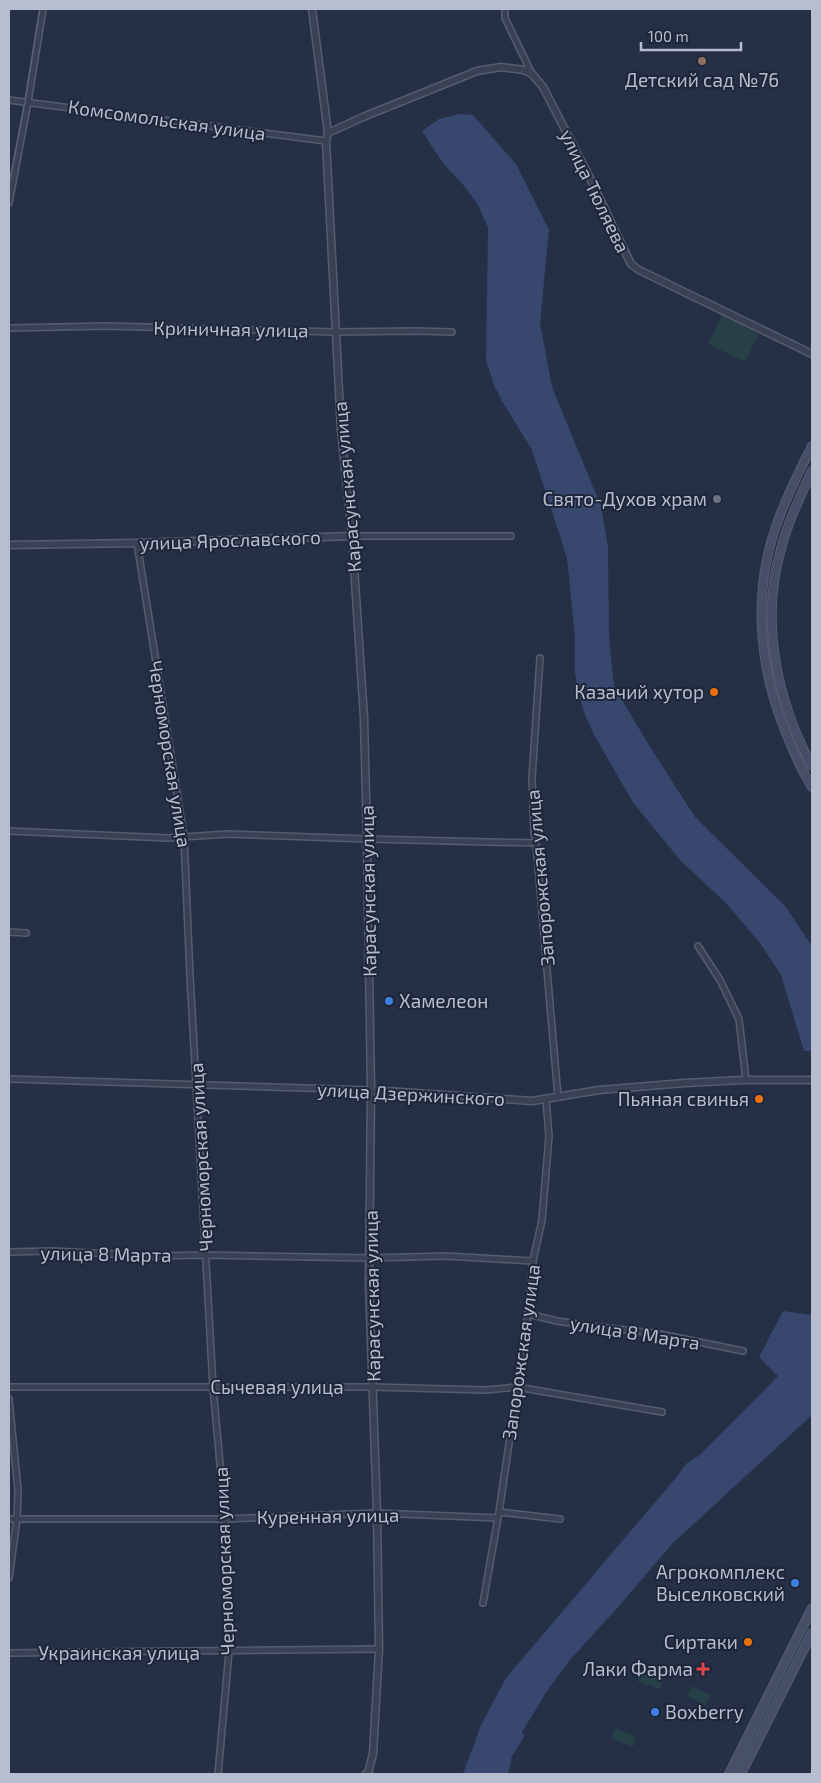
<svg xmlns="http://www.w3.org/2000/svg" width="821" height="1783" font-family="'Exo 2',sans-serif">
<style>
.green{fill:#273f47}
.water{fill:#37476e}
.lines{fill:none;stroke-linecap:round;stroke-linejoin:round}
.minor-casing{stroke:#555c6f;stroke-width:8}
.tertiary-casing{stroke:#555c6f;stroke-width:9}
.secondary-casing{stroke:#555c6f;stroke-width:10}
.minor{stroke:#3a4155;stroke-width:5}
.tertiary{stroke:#3a4155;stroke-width:6}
.secondary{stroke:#474f68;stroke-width:8}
.tram{stroke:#5b657c;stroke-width:1}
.education-dot{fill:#8d6e63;stroke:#1e263a;stroke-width:2}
.worship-dot{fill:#6b7280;stroke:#1e263a;stroke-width:2}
.food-dot{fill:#e8710a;stroke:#1e263a;stroke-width:2}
.shop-dot{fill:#3f7fe0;stroke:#1e263a;stroke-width:2}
.health-dot{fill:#e0444e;stroke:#1e263a;stroke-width:2}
.labels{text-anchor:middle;stroke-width:4;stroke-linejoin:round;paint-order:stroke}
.poi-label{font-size:19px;fill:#b7bdce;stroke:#1e263a;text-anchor:end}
.street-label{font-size:19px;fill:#b7bdce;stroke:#1e263a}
</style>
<rect width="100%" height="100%" fill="#252f46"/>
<path class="green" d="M722 315 759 334 745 362 708 344Z
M812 1616V1623L736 1774H732Z
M641 1669 664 1677 660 1689 637 1681Z
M692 1686 711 1695 706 1706 687 1696Z
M615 1728 636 1736 633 1747 611 1739Z"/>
<path class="water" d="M459 114 473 115 516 164 549 230 540 323 552 387 601 506 608 547 609 637 614 686 647 742 695 817 786 907 811 945 812 1051H804L781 975 760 943 725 902 681 861 634 804 593 733 584 712 578 690 575 673V639L569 577 567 559 560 536 532 450 502 401 494 385 486 360 488 228 478 205 465 187 444 164 432 147 422 131 439 119Z
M783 1311 812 1315V1415L672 1544 619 1606 569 1661 547 1691 522 1732 524 1737 512 1756 508 1774H463L481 1725 506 1678 674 1480 687 1463 700 1455 778 1376 759 1357Z"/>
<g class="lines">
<defs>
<path id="minor" d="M505 9V18L532 74
M9 100 326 141
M9 203 28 102 43 9
M9 328 107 326 335 332 417 331 452 332
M352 536H511
M137 543 184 837 190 976 213 1387 225 1519 229 1652 218 1774
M540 658 532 778 534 832 536 843 558 1097
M9 831 168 838 228 834 367 839 536 843
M9 932 26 933
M698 946 720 980 739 1019 746 1080
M9 1079 371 1090
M9 1252 53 1251 150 1256 206 1255 370 1258 446 1256 533 1261
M528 1314 557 1321 598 1327 655 1333 743 1351
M9 1387H373L485 1390 517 1387 662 1412
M9 1399 18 1490 17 1519 9 1578
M499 1512 560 1519
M9 1519H225L377 1513 498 1518
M483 1603 499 1512 528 1314 533 1261 542 1220 549 1136 546 1099
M9 1653 379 1649"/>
<path id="tertiary" d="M312 9 328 133 326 141 341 430 352 536 364 718 367 839 371 1090 369 1284 377 1513 379 1649 373 1754 368 1773 366 1774
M328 133 363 117 477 71 501 67 524 70 532 74 543 87 588 174 631 264 639 270 812 354
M9 545 137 543 352 536
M371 1090 532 1101 599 1090 685 1083 742 1080H812"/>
<path id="secondary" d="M812 446C800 470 787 495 778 521 753 587 758 661 783 725 791 746 800 768 812 787
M812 471C800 497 788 522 781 549 760 621 777 702 812 766
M729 1774 812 1608
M741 1774 812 1633"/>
</defs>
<use href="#minor" class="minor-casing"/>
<use href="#tertiary" class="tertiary-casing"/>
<use href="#secondary" class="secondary-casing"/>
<use href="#minor" class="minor"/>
<use href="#tertiary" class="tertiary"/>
<use href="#secondary" class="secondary"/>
<path class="tram" d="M9 185 25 102 40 9"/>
</g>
<circle class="education-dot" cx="702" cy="61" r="5"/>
<circle class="worship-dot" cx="717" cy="499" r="5"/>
<g class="food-dot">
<circle cx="714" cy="692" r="5"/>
<circle cx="759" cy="1099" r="5"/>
<circle cx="748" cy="1642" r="5"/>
</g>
<g class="shop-dot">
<circle cx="389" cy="1001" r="5"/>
<circle cx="795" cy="1583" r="5"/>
<circle cx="655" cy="1712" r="5"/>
</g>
<path class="health-dot" d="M700.5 1661.5h5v5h5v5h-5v5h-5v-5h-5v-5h5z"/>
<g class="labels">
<g class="poi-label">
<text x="702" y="87" text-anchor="middle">Детский сад №76</text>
<text x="707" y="506">Свято-Духов храм</text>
<text x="704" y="699">Казачий хутор</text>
<text x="399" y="1008" text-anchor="start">Хамелеон</text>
<text x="749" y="1106">Пьяная свинья</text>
<text x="785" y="1579">Агрокомплекс<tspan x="785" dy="22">Выселковский</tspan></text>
<text x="738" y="1649">Сиртаки</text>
<text x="693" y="1676">Лаки Фарма</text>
<text x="665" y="1719" text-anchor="start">Boxberry</text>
</g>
<g class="street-label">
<text transform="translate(167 120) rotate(8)" y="7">Комсомольская улица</text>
<text transform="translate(595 191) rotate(64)" y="7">улица Тюляева</text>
<text transform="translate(231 329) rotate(1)" y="7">Криничная улица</text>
<text transform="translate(347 487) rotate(-95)" y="7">Карасунская улица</text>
<text transform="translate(230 540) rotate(-2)" y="7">улица Ярославского</text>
<text transform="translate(170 754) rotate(81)" y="7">Черноморская улица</text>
<text transform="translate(540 878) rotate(-95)" y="7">Запорожская улица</text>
<text transform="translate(368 891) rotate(-91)" y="7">Карасунская улица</text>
<text transform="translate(411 1094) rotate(3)" y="7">улица Дзержинского</text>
<text transform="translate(201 1157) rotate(-93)" y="7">Черноморская улица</text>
<text transform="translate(106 1254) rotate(1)" y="7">улица 8 Марта</text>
<text transform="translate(372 1296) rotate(-91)" y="7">Карасунская улица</text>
<text transform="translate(635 1333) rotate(9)" y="7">улица 8 Марта</text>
<text transform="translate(521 1352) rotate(-82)" y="7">Запорожская улица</text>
<text x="277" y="1394">Сычевая улица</text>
<text transform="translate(328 1516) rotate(-1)" y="7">Куренная улица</text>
<text transform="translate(224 1561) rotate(-92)" y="7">Черноморская улица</text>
<text x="119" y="1660">Украинская улица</text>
</g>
</g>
<rect width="821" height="1783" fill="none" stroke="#b7bdce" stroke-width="20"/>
<path d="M641 42v8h100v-8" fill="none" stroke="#b7bdce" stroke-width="2.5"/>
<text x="648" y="42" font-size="15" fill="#b7bdce" stroke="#1e263a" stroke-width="4" paint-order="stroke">100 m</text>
</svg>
